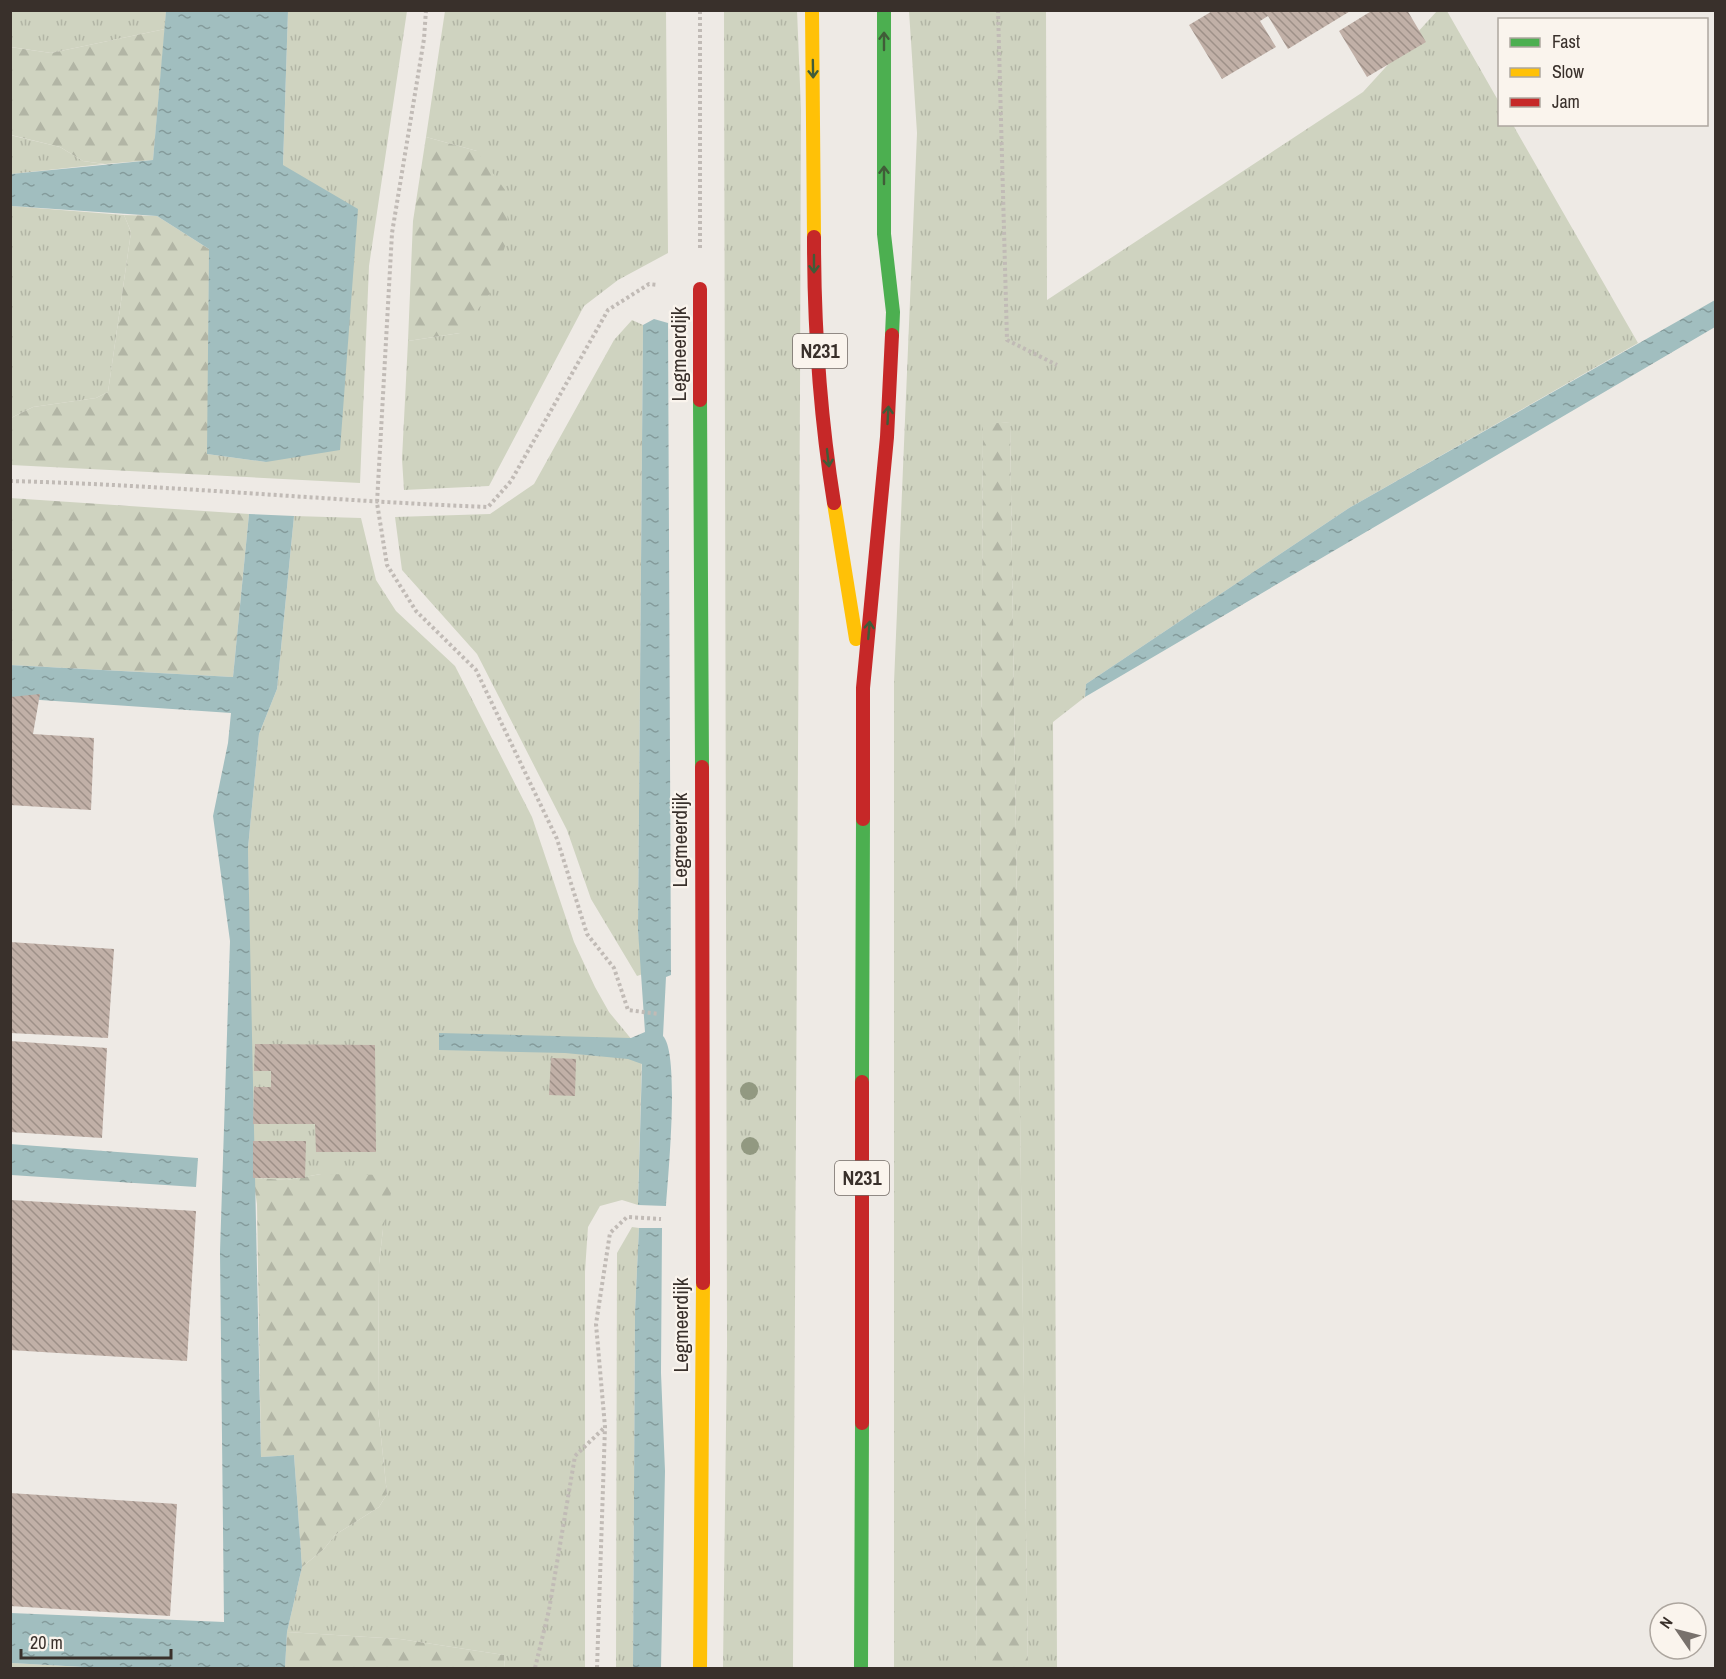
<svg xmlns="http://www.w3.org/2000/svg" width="1726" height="1679" font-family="'Archivo Narrow',sans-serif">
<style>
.grass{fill:url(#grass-tufts)}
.forest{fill:url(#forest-firs)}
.water{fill:url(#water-ripples)}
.building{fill:url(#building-back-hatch)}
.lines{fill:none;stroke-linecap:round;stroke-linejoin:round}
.path{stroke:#c1bbb6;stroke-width:4;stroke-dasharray:3 3;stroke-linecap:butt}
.fast{stroke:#4caf50;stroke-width:14}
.slow{stroke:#ffc107;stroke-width:14}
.jam{stroke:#c62828;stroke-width:14}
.tree{fill:#929981}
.oneway{stroke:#405c38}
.labels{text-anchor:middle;stroke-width:4.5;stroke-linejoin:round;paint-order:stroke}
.shield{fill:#faf4ed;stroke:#736b65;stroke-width:1.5}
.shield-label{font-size:20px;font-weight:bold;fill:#39302b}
.street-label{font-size:21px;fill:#39302b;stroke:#faf4ed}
</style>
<defs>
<pattern id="grass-tufts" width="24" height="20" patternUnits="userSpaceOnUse" patternTransform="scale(1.5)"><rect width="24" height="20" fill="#cfd3c0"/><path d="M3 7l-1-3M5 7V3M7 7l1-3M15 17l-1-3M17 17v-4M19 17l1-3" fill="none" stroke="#b2b5a5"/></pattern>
<pattern id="forest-firs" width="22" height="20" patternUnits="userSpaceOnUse" patternTransform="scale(1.5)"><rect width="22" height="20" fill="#cfd3c0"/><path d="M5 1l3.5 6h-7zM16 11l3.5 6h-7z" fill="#b2b5a5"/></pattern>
<pattern id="water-ripples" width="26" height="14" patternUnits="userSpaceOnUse" patternTransform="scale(1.5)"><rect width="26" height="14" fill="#a1bebf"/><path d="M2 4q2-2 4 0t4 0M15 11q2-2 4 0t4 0" fill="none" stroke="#849b9b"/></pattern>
<pattern id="building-back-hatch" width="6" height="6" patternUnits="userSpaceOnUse" patternTransform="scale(1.5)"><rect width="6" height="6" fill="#c1b0a7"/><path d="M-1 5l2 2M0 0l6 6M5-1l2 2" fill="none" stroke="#9e9088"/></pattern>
</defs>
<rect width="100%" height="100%" fill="#eeeae5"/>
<path class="grass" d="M797 10 801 110 800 390 793 1668H723L727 1345 724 11Z
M11 11H166L165 29 51 53 11 47Z
M288 11H407L369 266 360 483 208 475 207 454 266 462 283 166Z
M445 11H666L668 253 618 280 584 306 489 486 404 490 402 459 408 341 460 333 477 151 426 137Z
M909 11H1046L1047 300 1363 92 1437 11H1447L1499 102 1500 124 1513 125 1638 343 1349 508 1086 684 1085 697 1053 722 1057 1668H1028L1010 422 983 425 976 1668H894V683L917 133Z
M10 135 60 147 83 161 104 164 11 174Z
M11 206 124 215 131 232 108 392 96 398 33 407 11 418Z
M632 320 643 325 638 930 643 974 637 976 591 899 567 830 477 654 402 570 395 517 490 514 534 484 614 340Z
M294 516 361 518 376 580 396 611 455 666 532 817 574 942 595 987 609 1012 642 1052 638 1205 622 1200 600 1206 588 1227 585 1271V1668H505L504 1655 400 1639 287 1632 302 1567 324 1549 335 1535 379 1507 387 1494 378 1409 379 1264 383 1229 321 1174 287 1180 253 1178 248 848 259 734 277 689Z
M632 1227 639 1228 635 1312 633 1668H616L617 1253Z
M11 1663 102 1668H11Z"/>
<path class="forest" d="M165 29 153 160 105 164 83 161 60 147 11 135 10 47 51 53Z
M426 137 477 151 505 190 509 233 491 292 460 333 408 341 413 221Z
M124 215 157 216 209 249 208 475 11 465V418L33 407 96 398 108 392 131 232Z
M1010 422 1028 1668H976L983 424Z
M10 498 249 514 233 677 11 665Z
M321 1174 395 1175 383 1229 379 1264 378 1409 387 1494 379 1507 335 1535 324 1549 302 1567 294 1455 261 1457 257 1204 253 1178 287 1180Z
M287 1632 400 1639 504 1655 505 1668H285Z"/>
<path class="water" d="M166 11H288L283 165 358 209 340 450 266 462 207 454 209 249 157 216 11 206V174L153 160Z
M1715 300V327L1085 697 1086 684 1349 508Z
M654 319 668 323 671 975 666 977 663 1036C680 1054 668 1176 666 1206L638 1205 642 1064 628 1059 565 1053 439 1050V1033L631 1038 645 1032 638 930 643 325Z
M249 514 294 516 277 689 259 734 248 848 261 1457 294 1455 302 1567 287 1632 285 1668H102L11 1663V1613L224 1622 220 1252 230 941 213 816 228 743 231 713 11 698 10 665 233 677Z
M10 1144 198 1158 196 1187 11 1175Z
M639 1228H662L661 1373 665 1471 661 1668H633L635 1312Z"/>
<path class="building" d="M1214 10H1352L1288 49 1268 16 1260 21 1276 47 1222 79 1189 25Z
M1373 10H1407L1426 42 1367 77 1339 31Z
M40 694 33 734 94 738 91 810 10 805V697Z
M10 942 114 949 108 1038 10 1033Z
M10 1041 107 1048 102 1138 10 1132Z
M255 1044 375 1045 376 1152H316L315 1124H253L254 1087H271V1071H254Z
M551 1058 576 1059 575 1096 549 1095Z
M253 1141H306L305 1178H253Z
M10 1200 196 1211 187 1361 10 1350Z
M10 1493 177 1504 170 1616 10 1606Z"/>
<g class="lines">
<path class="path" d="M426 10 424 39 392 233 377 503 387 565 416 611 476 670 557 839 587 934 614 968 628 1010 659 1014
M998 10 1007 340 1057 365
M700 248V10
M10 481C170 485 329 501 488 507L511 481 608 310 649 284 658 285
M535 1668 549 1610 575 1456 605 1427
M597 1668 605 1427 596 1324 610 1233 627 1217 661 1219"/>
<path class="fast" d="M884 10V234L893 312 892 335
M700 400 702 767
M862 1082 863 819
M861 1668 862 1423"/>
<path class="slow" d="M812 10 814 237
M834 503 856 639
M700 1668 703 1283"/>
<path class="jam" d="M814 237C814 325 820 416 834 503
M700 289V400
M702 767 703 1283
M863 819V688L887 437 892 335
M862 1423V1082"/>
</g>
<g class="tree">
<circle cx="749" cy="1091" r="9"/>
<circle cx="750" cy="1146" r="9"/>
</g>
<defs><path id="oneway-shaft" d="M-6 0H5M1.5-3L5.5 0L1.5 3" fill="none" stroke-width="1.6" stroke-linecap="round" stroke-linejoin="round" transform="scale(1.5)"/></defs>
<g class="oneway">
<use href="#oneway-shaft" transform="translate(884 41) rotate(-90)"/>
<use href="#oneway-shaft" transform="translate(813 69) rotate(89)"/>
<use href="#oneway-shaft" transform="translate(884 175) rotate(-90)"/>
<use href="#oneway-shaft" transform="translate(814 264) rotate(90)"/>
<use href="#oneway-shaft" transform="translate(888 415) rotate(-87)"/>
<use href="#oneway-shaft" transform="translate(828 458) rotate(83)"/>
<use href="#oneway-shaft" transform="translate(869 630) rotate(-85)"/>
</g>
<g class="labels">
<g class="shield">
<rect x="793" y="334" width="54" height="34" rx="4.5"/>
<rect x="835" y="1161" width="54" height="34" rx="4.5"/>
</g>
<g class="shield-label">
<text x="820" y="358">N231</text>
<text x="862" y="1185">N231</text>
</g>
<g class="street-label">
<text transform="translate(679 354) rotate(-90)" y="7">Legmeerdijk</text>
<text transform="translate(680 840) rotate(-90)" y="7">Legmeerdijk</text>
<text transform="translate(681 1325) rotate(-90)" y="7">Legmeerdijk</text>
</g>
</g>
<rect width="1726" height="1679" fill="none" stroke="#39302b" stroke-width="24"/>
<rect x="1498" y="18" width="210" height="108" fill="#faf4ed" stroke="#ada69f" stroke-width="1.5"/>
<rect x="1510" y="38" width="30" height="9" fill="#4caf50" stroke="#ada69f" stroke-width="1.5"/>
<text x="1552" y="48" font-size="18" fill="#39302b">Fast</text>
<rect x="1510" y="68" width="30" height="9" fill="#ffc107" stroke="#ada69f" stroke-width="1.5"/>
<text x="1552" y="78" font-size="18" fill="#39302b">Slow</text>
<rect x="1510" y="98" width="30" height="9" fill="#c62828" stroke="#ada69f" stroke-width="1.5"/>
<text x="1552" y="108" font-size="18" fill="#39302b">Jam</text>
<g transform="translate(1678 1631) rotate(305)"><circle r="28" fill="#faf4ed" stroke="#ada69f" stroke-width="1.5"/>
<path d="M0-4.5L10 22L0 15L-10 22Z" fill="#78716c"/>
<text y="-9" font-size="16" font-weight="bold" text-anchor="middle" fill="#39302b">N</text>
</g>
<path d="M21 1649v9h150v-9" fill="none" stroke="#39302b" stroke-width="3"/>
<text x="30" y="1649" font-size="18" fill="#39302b" stroke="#faf4ed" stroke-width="4.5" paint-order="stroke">20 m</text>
</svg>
